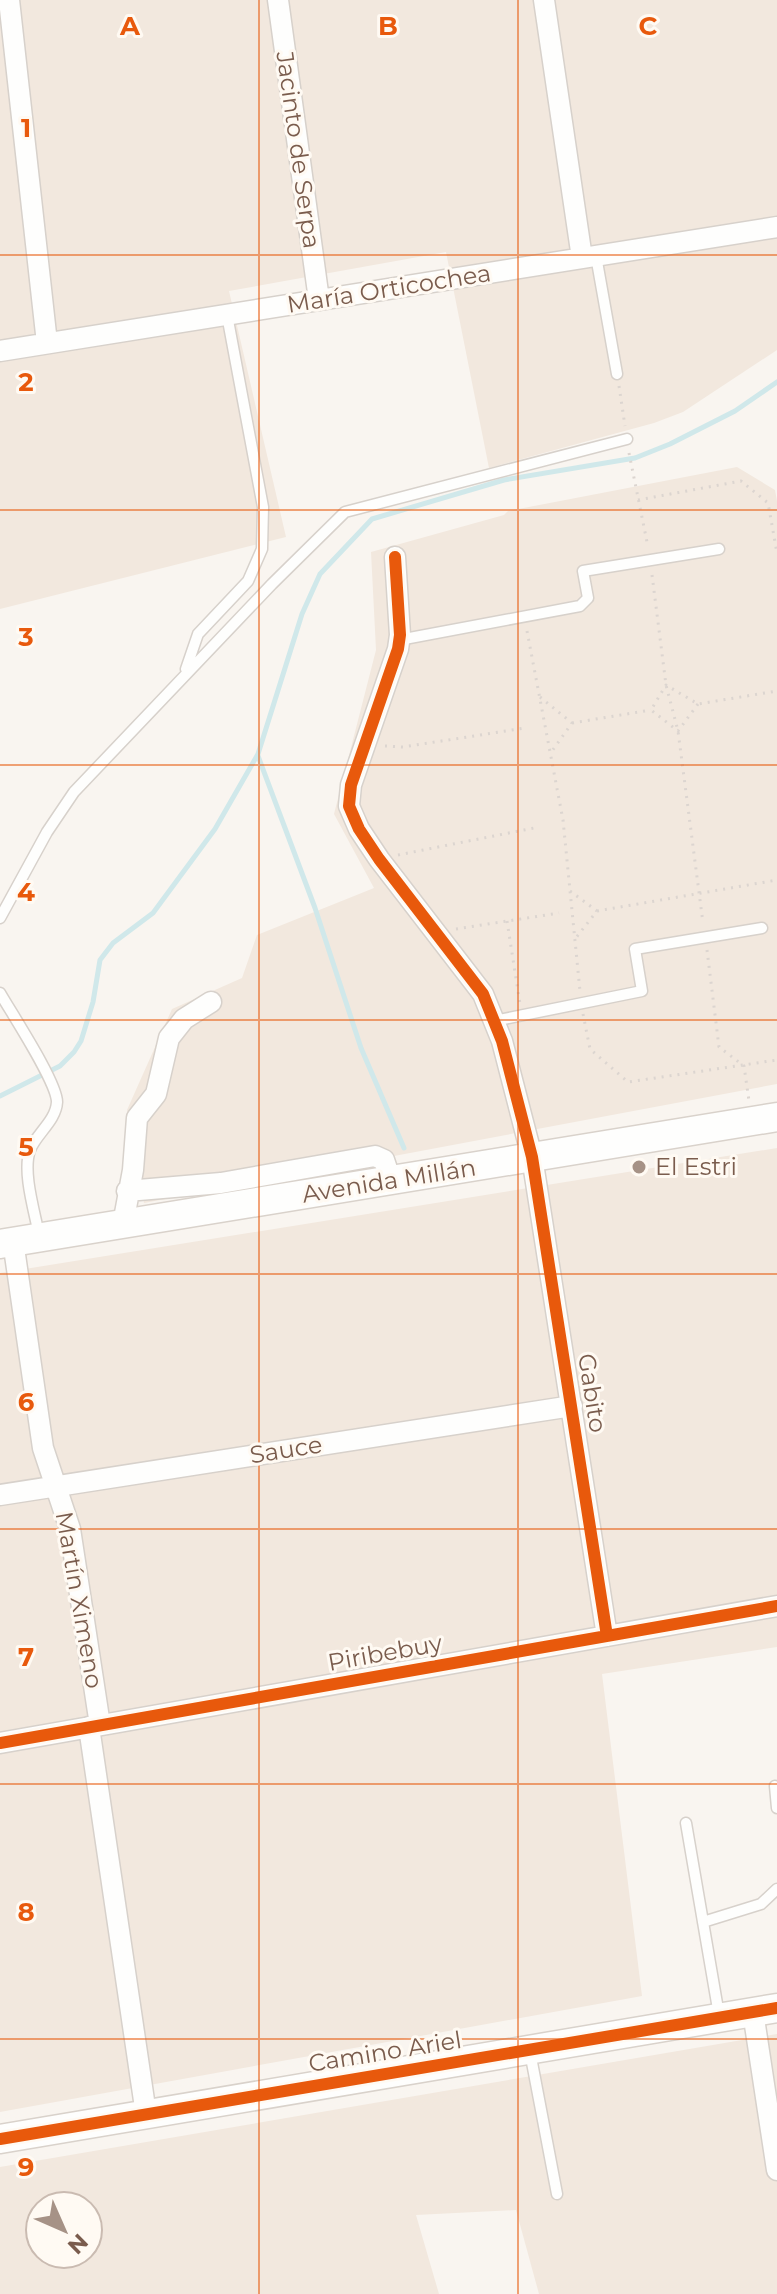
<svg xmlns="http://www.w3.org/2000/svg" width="777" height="2294" font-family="Montserrat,sans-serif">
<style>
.residential{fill:#f2e8de;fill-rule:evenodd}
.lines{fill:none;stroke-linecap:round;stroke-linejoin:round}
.stream{stroke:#d0e8ea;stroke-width:5}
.lane-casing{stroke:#d7d1cb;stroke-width:13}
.street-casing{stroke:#d7d1cb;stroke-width:23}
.secondary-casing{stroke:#d9d2cb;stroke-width:31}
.path{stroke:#dcd5d0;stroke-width:3;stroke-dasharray:2 6;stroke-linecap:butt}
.lane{stroke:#fefefd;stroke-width:10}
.street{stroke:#fefefd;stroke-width:20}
.secondary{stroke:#fefefd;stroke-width:28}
.cycleway-casing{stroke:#fffaf3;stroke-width:17}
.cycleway{stroke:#e8590c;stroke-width:12}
.grid{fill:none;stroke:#e8590c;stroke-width:2;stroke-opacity:0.55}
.poi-dot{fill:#a69286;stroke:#fffaf3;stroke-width:3}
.labels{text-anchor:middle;stroke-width:6;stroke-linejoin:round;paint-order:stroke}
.street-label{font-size:24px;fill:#7a5c4d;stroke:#fffaf3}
.poi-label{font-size:24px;fill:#7a5c4d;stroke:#fffaf3;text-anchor:start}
.grid-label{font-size:26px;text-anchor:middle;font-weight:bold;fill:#e8590c;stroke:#fffaf3;stroke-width:6;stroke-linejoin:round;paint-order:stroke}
</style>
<rect width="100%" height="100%" fill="#f9f5f0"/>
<path class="residential" d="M0 0H777V350L683 412 654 423 489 468 446 252 229 291 286 537 0 609Z
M737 467 775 490 777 501V1084L144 1203 127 1110 172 1009 242 978 257 935 374 888 334 814 376 650 371 552 504 515 508 511Z
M777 1148V1647L602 1674 642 1996 0 2112V1273Z
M777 2034V2294H539L516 2210 416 2215 439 2294H0V2167ZM40 2206H88V2254H40Z"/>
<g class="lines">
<path class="stream" d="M258 756 315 908 361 1048 404 1148
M0 1096 60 1066 74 1052 81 1041 93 1002 100 960 113 943 153 913 215 829 258 754 302 614 320 574 372 519 504 480 635 458 670 444 735 411 777 382"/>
<defs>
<path id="lane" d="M596 256 617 374
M399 640 580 606 588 598 583 571 719 549
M186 669 198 634 248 581 262 549 263 507 227 315
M0 918 47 832 74 792 272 584 345 512 627 439
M0 993C12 1014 57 1082 57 1102 56 1121 36 1134 30 1150 22 1172 35 1213 39 1235
M494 1021 642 991 635 949 762 928
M775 1786 777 1808
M686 1823 719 2015
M703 1922 761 1904 777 1889
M530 2052 557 2194"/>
<path id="street" d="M9 0 47 343
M278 0 319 300
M544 0 582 258
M0 351 777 227
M395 557 400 635 398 649 351 785 349 806 359 829 379 859 483 994 502 1041 532 1157 607 1636
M127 1191 221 1183 375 1156 384 1160 391 1181
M123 1224 133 1170 137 1118 156 1094 169 1038 184 1019 211 1002
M13 1241 43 1448 70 1529 100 1725
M0 1495 572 1406
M89 1727 146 2114
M0 1743 777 1606
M753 2012 777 2170"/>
<path id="secondary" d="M0 1244 777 1117
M0 2139 777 2008"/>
</defs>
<use href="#lane" class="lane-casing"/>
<use href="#street" class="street-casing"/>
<use href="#secondary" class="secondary-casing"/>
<path class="path" d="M619 386 625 426
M629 453 648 547
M638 500 741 481 768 503 777 553
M652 575 666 685 678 731 703 923
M527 631 563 820 580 991
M540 697 572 723 552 751
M698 704 678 731 651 710 666 685 698 704 777 691
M572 723 651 710
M385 746 403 747 525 728
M398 855 539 827
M570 891 597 911 575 939
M597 911 777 880
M507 921 520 1004
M456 929 559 913
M707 950 719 1047 744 1066 749 1101
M583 1014 590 1049 628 1082 777 1060"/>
<use href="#lane" class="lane"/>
<use href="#street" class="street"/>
<use href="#secondary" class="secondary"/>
<defs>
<path id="cycleway" d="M395 557 400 635 398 649 351 785 349 806 359 829 379 859 483 994 502 1041 532 1157 607 1636
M0 1743 777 1606
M0 2139 777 2008"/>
</defs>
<use href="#cycleway" class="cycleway-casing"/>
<use href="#cycleway" class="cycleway"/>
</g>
<path class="grid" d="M259 0V2294M518 0V2294M0 255H777M0 510H777M0 765H777M0 1020H777M0 1274H777M0 1529H777M0 1784H777M0 2039H777"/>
<circle class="poi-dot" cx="639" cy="1167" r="8"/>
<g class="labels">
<g class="street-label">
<text transform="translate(298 150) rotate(82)" y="8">Jacinto de Serpa</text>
<text transform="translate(389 289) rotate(-9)" y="8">María Orticochea</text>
<text transform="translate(389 1181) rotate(-9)" y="8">Avenida Millán</text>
<text transform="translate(592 1393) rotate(81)" y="8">Gabito</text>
<text transform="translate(286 1450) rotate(-9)" y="8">Sauce</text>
<text transform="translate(79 1600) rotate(80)" y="8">Martín Ximeno</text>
<text transform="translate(385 1653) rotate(-10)" y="8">Piribebuy</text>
<text transform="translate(385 2052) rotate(-9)" y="8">Camino Ariel</text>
</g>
<g class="poi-label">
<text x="655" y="1175">El Estri</text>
</g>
</g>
<g class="grid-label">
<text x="130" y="35">A</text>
<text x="388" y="35">B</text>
<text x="648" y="35">C</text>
<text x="26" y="137">1</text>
<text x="26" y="391">2</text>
<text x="26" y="646">3</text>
<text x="26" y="901">4</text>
<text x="26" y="1156">5</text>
<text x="26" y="1411">6</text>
<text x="26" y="1666">7</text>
<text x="26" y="1921">8</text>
<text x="26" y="2176">9</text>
</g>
<g transform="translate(64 2230) rotate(135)"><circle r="38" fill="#fffaf3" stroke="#cabbb1" stroke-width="2"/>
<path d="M0-6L14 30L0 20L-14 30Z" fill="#a69286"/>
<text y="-12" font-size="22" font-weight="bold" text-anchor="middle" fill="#7a5c4d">N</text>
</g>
</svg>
